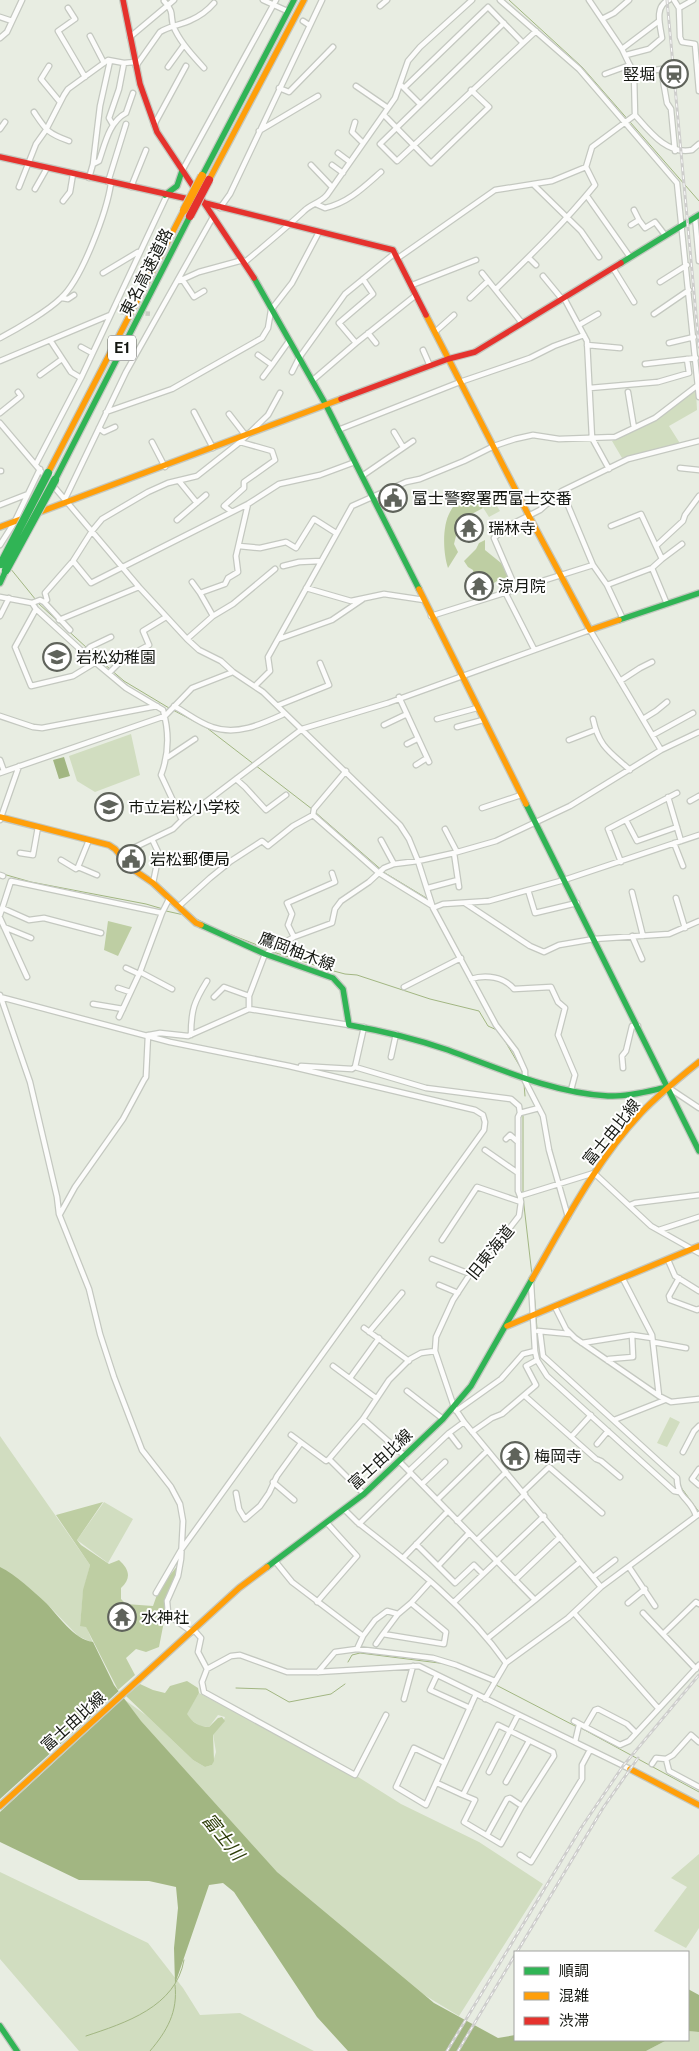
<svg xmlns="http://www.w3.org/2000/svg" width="699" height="2051" font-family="'Public Sans','Noto Sans JP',sans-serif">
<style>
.green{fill:#d1ddc0}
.forest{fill:#becea3}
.water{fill:#a2b682}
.pier{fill:#e8ede2}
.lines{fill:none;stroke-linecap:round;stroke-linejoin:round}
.stream{stroke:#a2b682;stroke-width:1}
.street-tunnel{stroke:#c8cdc3;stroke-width:4.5;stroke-dasharray:4.5 2;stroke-linecap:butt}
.street-casing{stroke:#c4c8c0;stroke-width:7}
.fast-casing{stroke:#c4c8c0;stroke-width:8}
.slow-casing{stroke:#c4c8c0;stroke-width:8}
.jam-casing{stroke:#c4c8c0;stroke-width:8}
.street{stroke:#fcfcfb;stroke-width:4.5}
.fast{stroke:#30b455;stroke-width:5.5}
.slow{stroke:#ff9f0a;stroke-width:5.5}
.jam{stroke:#e5322d;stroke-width:5.5}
.rail-casing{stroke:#cececc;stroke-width:3}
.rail{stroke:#fff;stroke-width:1;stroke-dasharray:4;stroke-linecap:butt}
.fast-bridge-casing{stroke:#c8cac5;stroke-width:10;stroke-linecap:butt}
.slow-bridge-casing{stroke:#c8cac5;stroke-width:10;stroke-linecap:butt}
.jam-bridge-casing{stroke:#c8cac5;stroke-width:10;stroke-linecap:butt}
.fast-bridge{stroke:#30b455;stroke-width:8}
.slow-bridge{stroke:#ff9f0a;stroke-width:8}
.jam-bridge{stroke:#e5322d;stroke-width:8}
.labels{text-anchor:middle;stroke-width:4;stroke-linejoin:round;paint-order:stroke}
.shield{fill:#fff;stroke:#5b5d59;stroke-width:1}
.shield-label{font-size:15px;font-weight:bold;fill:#151812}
.poi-label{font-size:16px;fill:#151812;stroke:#fff;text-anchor:start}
.street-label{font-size:16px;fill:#151812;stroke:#fff}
.water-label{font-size:18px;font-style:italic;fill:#2d3d08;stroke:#fff}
</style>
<rect width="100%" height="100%" fill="#e8ede2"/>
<path class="green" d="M696 391 697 410 669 426 681 445 622 458 612 441 646 425Z
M487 490 500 511 489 517 475 495Z
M131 734 140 775 95 792 77 781 69 756Z
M670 1417 680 1422 667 1447 657 1443Z
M0 1436 90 1565 83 1593 80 1626H86L93 1643 78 1636 50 1607 0 1569Z
M104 1502 133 1519 108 1563 77 1540Z
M199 1693 355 1775 401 1804 479 1842 543 1884 459 2016 393 1976 316 1909 188 1789 125 1700 147 1716 193 1760 205 1767 212 1765 216 1752 213 1734 222 1724 225 1717 218 1715 209 1727 200 1726 185 1716Z
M699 1854V1928L686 1948 654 1931 687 1887 671 1878Z
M0 1872 148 1943 183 1988 200 2015 240 2013 314 2051H79L0 1959Z
M688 2031 699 2032V2051H646L667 2040H688Z"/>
<path class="forest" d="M465 493 472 495 483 508 468 516 467 520 458 528 454 544 458 552 448 568C443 553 442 526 450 512 454 504 459 499 465 493Z
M485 540V550L501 563 513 585 508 589 500 579 494 583 481 581 474 576 473 570 468 567 464 561 476 549 479 543Z
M108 921 132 927 118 956 104 950Z
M103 1502 77 1540 81 1545 109 1564 119 1560C129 1569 132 1578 121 1588V1599L126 1604 153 1606 159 1589 178 1565 166 1611 159 1647 146 1652 136 1649 126 1658 135 1675 118 1690 86 1627 80 1626 83 1590 90 1565 56 1515Z
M187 1681 198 1688 199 1693 187 1714C192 1722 199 1727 209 1727L218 1718 222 1717 225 1721 213 1735 214 1761 212 1765 205 1767 193 1760 126 1696 140 1684 153 1690 165 1693 170 1686Z"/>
<path class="water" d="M64 757 70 776 59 779 53 760Z
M0 1567C16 1575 33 1591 46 1603 59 1616 73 1639 93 1642L114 1685 141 1721 277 1872 434 2003 498 2038 515 2035V2040H667L646 2051H348L317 2017 234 1892 223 1883 209 1885 175 1984 174 1948 178 1908 176 1887 149 1881 79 1880 0 1842Z
M688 1989 699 1995V2032L688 2031Z"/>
<path class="pier" d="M121 1689 126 1696 0 1812V1799Z"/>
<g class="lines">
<path class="stream" d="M509 0 582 67 699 201
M10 568 36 600
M38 603 87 648
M89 651 124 681 169 708
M173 710 207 728 312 809
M315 812 385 873 428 899
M3 874 31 882 146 904 163 909
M166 911 184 915
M193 917 214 928 270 950
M273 952 330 970 345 974 357 975 430 999 479 1011 488 1026 499 1031
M502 1036 522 1070 523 1075
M524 1084 525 1096
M523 1116V1193
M523 1197 532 1275
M533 1284 536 1312
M536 1316 537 1329
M542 1359 675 1479
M680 1486 699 1512
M348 1662 352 1655 360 1653 447 1664
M469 1673 493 1683
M496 1685 577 1727
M236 1688 266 1689 289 1702 331 1694 345 1684
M581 1728 699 1792
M86 2036C125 2023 176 2007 184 1960
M150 2051C167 2031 178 2012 175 1985"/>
<path class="street-tunnel" d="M120 312 131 313
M139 313 152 314"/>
<defs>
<path id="street" d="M263 0 285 10
M500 0 579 69 677 183 699 397
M589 0 622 49 634 74 635 115C650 132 667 155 692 150L699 144
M674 0 679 8
M693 0 679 8 680 37 682 42 695 44 699 91
M164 1C177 15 168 17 175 30 182 44 193 56 204 68
M380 6 387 0
M68 8 75 19 58 31 85 77
M0 17 12 21
M602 19 614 13 629 0
M303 21 309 25
M504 23 380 144 397 161 536 31
M90 36 104 63
M130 37 174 0
M0 38 7 32 22 0
M622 49 659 21
M626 55 649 49 662 38C660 25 654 6 669 0
M49 66 41 79 60 102
M136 66 160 32C169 26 181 25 191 20 200 16 208 10 214 3
M168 67 184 45
M605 74 630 65
M634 74 661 69 667 103 671 109 675 151
M356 86 388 108
M402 86 420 104
M279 88 289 92 333 47
M404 88 488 7 523 43
M34 112C46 130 47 133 69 141
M384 115 431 163 489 107 471 90
M355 122 352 132 363 143
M113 125 109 118 119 89 124 63
M154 125 186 66
M0 129 5 122
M259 131 318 96
M338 153 350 162
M93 164 100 106 110 61
M311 165 332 187
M332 165 343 173
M182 171 276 0
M89 178 93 164 99 161C105 144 109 122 126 113L133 93
M108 182 126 124
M534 185 581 231 599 257
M19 187 36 144 46 130 64 95 68 89 108 60 124 63 135 62
M131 187 146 150
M35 189 47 168
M587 196 630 257
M63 201 70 192 73 174
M316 204 325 208C348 203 364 187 381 172
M220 208 230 194 322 0
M634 210 639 220
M695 217 699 261
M631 225 639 220 645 228 655 222 665 235
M398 258 495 190 552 181 586 167 592 147 635 115
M529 258 536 265
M245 262C265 245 285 229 304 211 311 204 320 203 327 195L395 98 408 61 420 47 472 0
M613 268 634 302
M103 273 138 252
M482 273 522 323
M543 276 562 299
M182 279 194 297 204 291
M179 281 199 272 243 260
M660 282 687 265
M412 285 476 260
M496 289C531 255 564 223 595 185L586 167
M62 298 68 299 74 295
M470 298 488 281
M564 298 587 341 592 438 609 469
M654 314 689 290
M579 325 598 314
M435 332 454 315
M368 333 376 343
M0 338C17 329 48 311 61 298 82 279 107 211 111 183
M50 340 71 372 81 378
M356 343 339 323 373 294 363 279
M669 343 694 337
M587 345 620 348
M81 347 92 353
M423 350 430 366
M258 355 272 365 289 341
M0 361 110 315
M645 364 696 358
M292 372 299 358 345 294 395 253
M40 375 62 359
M263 377 272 365
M313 380 356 343 416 295
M590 388 658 382 689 373 687 359
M628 392 634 428
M106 412 172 389 262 338 268 328 271 310 292 283 319 232
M194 412 213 448
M0 413 21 396 18 392
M229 414 246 436
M0 423 139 587 187 639 199 650 221 661 233 672 263 692 400 825 409 839 418 861 433 908 496 1025 516 1051 525 1071V1081L543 1116 549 1150 568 1217
M99 428 104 432 115 427
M338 430 460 382 530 358 554 346 584 335
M394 432 403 447
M152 442 165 467
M36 464 81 378 167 195
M680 468 699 470
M0 471H1
M362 476 413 441
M179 481 197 503
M562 491 593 565 607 585 623 619
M65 499 126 372 213 217
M0 505 28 494
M232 512 224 506 244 488V482L275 460 272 451 240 442
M177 520 206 495
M0 545 14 523 40 469
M239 546 260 548 286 542 296 548 314 519 336 533
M656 546 683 521 685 515 699 496
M662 559 682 544
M73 561 91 583 248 504 279 484 320 475 355 462
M283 566 299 562 321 561
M652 568 667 604
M607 585 652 568 662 559 641 514 611 526
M306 588 351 601 384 594 424 600
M516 589 494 538 508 526 540 510 562 491 628 459 699 441
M505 592 534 649
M200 593 225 584 228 578 238 572 236 556 248 504
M0 597 32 603 40 600 44 602 70 630
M44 602 47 600 45 593 73 561 92 531 102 519 148 492 168 483 197 476 240 442 268 415 280 393
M32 603 36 609 84 653 126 688 163 710C169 731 169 754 161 775L182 820
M36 609 15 647 31 686 73 676 96 662
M0 616 9 598
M213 616 233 604 275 569
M431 616 593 565
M59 620 139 587
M187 639 213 616 200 593 192 582
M279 639 332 620 363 599
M84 653 90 647 111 637
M109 673 123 659 149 645 143 631 166 617
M620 681 640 668 652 662
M255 686 270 671 268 657 352 506 406 482 420 479 464 461 494 446 515 439 533 435 559 439 615 437 655 418 698 385
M399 697 429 762
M279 705 329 685 320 663
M174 706C187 713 199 723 212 727 237 736 262 724 284 714
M0 716 33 727 42 728 157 706
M437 719 477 708
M593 719C599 747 610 752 630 770
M643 719 656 711 667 702
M384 725 407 714
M457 727 483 720
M653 735 693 713
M569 740 595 730
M407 744 417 739
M168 757 195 739
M0 760 4 771
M416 765 427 758
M0 773 165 716 192 688 233 672
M236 779 245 787 266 810 286 795
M668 797 681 841
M690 801 699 796
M482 808 521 795
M313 815 379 873 431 905
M0 820 19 766
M626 820 637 841 677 827
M445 829 457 852
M152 839 159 854 153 883
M381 840 394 864
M674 843 683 866
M20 853 33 855 38 827
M454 853 459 887
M121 854 173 829 182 820 302 729 388 703 590 630 661 750
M61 860 76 869 78 867 97 875
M621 862 608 829 677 793
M78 867 89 840
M0 875 3 876
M428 888 458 880
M528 890 535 913 577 903
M632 892 643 936
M676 898 685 928
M465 903 530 946 544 952 559 945 594 939 669 934 699 921
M178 907 210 878 231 861 262 841 268 846 293 826 313 815 314 809 346 771
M2 908 29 920 44 918 101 933
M433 908 443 904 489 901 564 880 699 835
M0 915 11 881 162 913
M0 918 27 977
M4 927 31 938
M632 936 642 959
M294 937 288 925 292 914 287 903 335 882 332 873
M126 968 139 974
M140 972 172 989
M471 979C486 974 504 977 514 989L551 987 558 1002 565 1008 558 1035 575 1075 571 1090
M404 987 461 958
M118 988 130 992
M0 995 30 1082 57 1197 59 1214 89 1289 100 1334 114 1377 142 1450 171 1487 180 1504 183 1521 181 1559 178 1576 167 1601 168 1612 172 1618 192 1632
M0 997 170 1042 289 1066 475 1110 483 1115 485 1122 484 1130 181 1550 156 1593
M214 997 224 987 249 996
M93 1004 123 1009
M249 1009V996L265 954 294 937 332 923 335 909 341 901 369 882 384 868 394 864 418 861 454 853 496 841 570 806 661 750 699 732
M119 1017 140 972 162 913 169 899
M149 1035 160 1033 188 1036 249 1009 349 1025
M191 1035C191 1010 194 1002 207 981
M391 1057 396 1034
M301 1066 352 1069 355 1067 364 1027
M355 1067 426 1088 511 1099 519 1106 520 1113
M623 1068 622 1056 626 1051 632 1026H638
M669 1088 699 1108
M506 1139 510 1135 518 1142
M485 1150 518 1173
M520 1196 518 1191V1117L520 1113 539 1108
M630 1205 635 1203 699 1195
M60 1214 75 1187 123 1119 144 1080 146 1077 148 1035
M659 1230 699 1217
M442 1240 477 1187 521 1202
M432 1259 470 1274
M668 1260 675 1276 699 1291
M679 1278 669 1296 670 1300 697 1310 699 1309
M623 1279 652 1335 659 1396 671 1402 699 1399
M531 1283 535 1351 537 1360 547 1376 674 1491 679 1492
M439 1285 458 1293
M555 1307 566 1329 575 1338 659 1396
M364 1328 409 1361
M538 1331 570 1334
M369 1332 402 1293
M540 1332 543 1356 677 1478C677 1499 691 1498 696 1516
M653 1342 686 1348
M582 1343 632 1335 652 1338
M608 1361 609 1359 633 1357 632 1335
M333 1366 376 1398
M350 1378 379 1338
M407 1391 443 1419
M525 1396 596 1459 601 1461 620 1477
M456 1411 501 1379 523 1354 535 1351
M363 1419 405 1456
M614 1420 665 1400
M472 1432 492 1418 502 1414 536 1385 526 1366 537 1360
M449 1433 459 1446
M291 1435 326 1461 329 1459 364 1494
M571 1437 591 1415
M597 1444 608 1431
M683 1452 694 1431 699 1426
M329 1459 363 1419 389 1380 410 1359 421 1353 435 1351
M399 1461 535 1600 488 1638
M699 1469 692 1479 699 1485
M409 1471 449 1433 464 1422
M273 1482 294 1500
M422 1484 445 1462
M523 1492 549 1467 602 1513
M236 1493 239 1509 245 1519 260 1506 269 1493 277 1476 301 1443
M437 1500 487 1451
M345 1510 357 1522C411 1564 466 1606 506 1663
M457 1521 506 1472
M359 1524 411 1473
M477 1540 525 1494
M416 1544 455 1583 474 1565 483 1574
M403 1558 448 1511
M275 1561 292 1582 363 1636 357 1649
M438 1566 469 1533
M629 1567 655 1606
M593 1577 615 1560
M515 1580 560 1537
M601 1587 464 1422 454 1407 435 1351 436 1337 453 1300 476 1265 505 1234 519 1216 521 1202 520 1196 594 1173 651 1226 699 1253
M535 1600 580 1562
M317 1602 357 1556 327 1523
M454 1602 544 1516
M628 1603 645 1589
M574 1613 658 1708
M643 1613 696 1669
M398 1614 383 1634 444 1644 446 1632 411 1603
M194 1630 201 1638 198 1652 207 1669
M663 1634 696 1602 699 1604
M363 1636 375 1620 387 1611 398 1614 411 1603 430 1582
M376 1644 383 1634
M318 1672 335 1652 357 1649 433 1658 456 1665 495 1681
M437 1675 430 1690 470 1708
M404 1699 413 1666
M485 1699 506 1663 568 1618 601 1587 699 1514
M386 1715 355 1775 204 1692 202 1682 207 1669 231 1656 240 1655 287 1672H318L419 1666 630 1769
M574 1721 620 1745 629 1741 699 1665
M585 1727 595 1710 598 1709 627 1724 636 1733
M575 1742 579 1725
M666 1759 669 1771 699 1787
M445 1763 414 1748 396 1787 426 1805 476 1694
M652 1764 656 1758 666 1759 673 1755 691 1735 699 1742
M489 1772 518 1715
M506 1782 529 1741
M437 1783 463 1795 498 1725 553 1752 554 1756 522 1806 501 1844 464 1822 475 1800 463 1795
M487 1835 507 1799 510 1798 522 1806
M520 1855 531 1862 582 1779V1765L590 1750"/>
<path id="fast" d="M202 176 294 0
M165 195 177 186 182 171
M621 263 699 215
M254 278 326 405 419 589
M55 480 190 216
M0 583 6 570
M619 620 699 593
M526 804 699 1151
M201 925 265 954 333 978 343 989 349 1025C383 1031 416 1039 448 1050 500 1069 553 1093 608 1096 628 1097 649 1091 668 1087
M267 1567 364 1494 443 1419 471 1386 532 1279
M0 2026 17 2051"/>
<path id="slow" d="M209 180 304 0
M426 315 529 516 590 630 619 620
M48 473 184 210
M0 527 341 399
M419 589 526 804
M0 817 109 845 115 849 131 868 153 883 196 923 201 925
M532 1279C565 1222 596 1161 641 1113 659 1094 679 1078 699 1062
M507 1326 699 1246
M630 1769 699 1805
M0 1806 239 1588 267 1567"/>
<path id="jam" d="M123 0 140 84 157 132 254 278
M0 157 193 200
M205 203 393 250 426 315
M341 399 448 359 475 352 621 263"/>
</defs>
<use href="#street" class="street-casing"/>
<use href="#fast" class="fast-casing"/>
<use href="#slow" class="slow-casing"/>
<use href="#jam" class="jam-casing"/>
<use href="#street" class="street"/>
<use href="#fast" class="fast"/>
<use href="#slow" class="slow"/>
<use href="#jam" class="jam"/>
<defs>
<path id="rail" d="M667 0 699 347
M517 1952 603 1808 638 1758
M447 2051 581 1828 623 1766 699 1675
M458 2051 515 1955"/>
</defs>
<use href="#rail" class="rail-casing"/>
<use href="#rail" class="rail"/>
<defs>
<path id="fast-bridge" d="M1 564 48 473
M6 570 55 480"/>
<path id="slow-bridge" d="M184 210 202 176"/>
<path id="jam-bridge" d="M190 216 209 180"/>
</defs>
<use href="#fast-bridge" class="fast-bridge-casing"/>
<use href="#slow-bridge" class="slow-bridge-casing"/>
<use href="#jam-bridge" class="jam-bridge-casing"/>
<use href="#fast-bridge" class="fast-bridge"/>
<use href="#slow-bridge" class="slow-bridge"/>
<use href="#jam-bridge" class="jam-bridge"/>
</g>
<defs>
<symbol id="station-ring" viewBox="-11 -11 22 22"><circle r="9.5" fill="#fff" stroke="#5f635b" stroke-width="1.5"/><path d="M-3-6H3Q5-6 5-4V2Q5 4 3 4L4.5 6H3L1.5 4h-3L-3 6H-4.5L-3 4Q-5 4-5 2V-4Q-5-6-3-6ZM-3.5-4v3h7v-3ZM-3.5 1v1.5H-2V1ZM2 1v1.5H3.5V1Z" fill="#5f635b"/></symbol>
<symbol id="civic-ring" viewBox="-11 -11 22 22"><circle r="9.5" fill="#fff" stroke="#5f635b" stroke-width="1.5"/><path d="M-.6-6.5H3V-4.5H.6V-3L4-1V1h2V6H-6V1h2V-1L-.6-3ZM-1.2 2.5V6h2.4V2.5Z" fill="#5f635b"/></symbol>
<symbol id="temple-ring" viewBox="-11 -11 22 22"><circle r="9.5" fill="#fff" stroke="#5f635b" stroke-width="1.5"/><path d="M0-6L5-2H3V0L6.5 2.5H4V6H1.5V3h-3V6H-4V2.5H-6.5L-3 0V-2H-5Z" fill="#5f635b"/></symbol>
<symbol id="school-ring" viewBox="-11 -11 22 22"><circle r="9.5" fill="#fff" stroke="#5f635b" stroke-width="1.5"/><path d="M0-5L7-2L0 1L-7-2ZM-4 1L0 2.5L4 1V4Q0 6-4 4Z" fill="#5f635b"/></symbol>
</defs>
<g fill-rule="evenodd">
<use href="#station-ring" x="658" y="58" width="32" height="32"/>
<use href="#civic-ring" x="377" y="482" width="32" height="32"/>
<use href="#temple-ring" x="453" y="512" width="32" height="32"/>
<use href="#temple-ring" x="463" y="570" width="32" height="32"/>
<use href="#school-ring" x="41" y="641" width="32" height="32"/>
<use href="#school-ring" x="93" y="791" width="32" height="32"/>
<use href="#civic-ring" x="115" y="843" width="32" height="32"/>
<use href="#temple-ring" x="499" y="1440" width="32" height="32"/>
<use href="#temple-ring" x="106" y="1601" width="32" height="32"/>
</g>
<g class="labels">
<rect class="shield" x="108" y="335.5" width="28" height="25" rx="4"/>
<g class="shield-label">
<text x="122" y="353">E1</text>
</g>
<g class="poi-label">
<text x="655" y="80" text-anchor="end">竪堀</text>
<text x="412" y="504">富士警察署西富士交番</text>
<text x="488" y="534">瑞林寺</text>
<text x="498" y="592">涼月院</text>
<text x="76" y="663">岩松幼稚園</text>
<text x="128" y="813">市立岩松小学校</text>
<text x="150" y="865">岩松郵便局</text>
<text x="534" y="1462">梅岡寺</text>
<text x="141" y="1623">水神社</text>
</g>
<g class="street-label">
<text transform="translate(146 272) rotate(-63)" y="6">東名高速道路</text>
<text transform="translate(297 951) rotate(21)" y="6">鷹岡柚木線</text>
<text transform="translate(611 1132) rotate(-51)" y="6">富士由比線</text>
<text transform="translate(490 1252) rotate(-51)" y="6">旧東海道</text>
<text transform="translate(380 1459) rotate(-43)" y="6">富士由比線</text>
<text transform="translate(73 1721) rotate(-42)" y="6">富士由比線</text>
</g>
<g class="water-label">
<text transform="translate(223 1837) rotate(51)" y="6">富士川</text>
</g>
</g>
<rect x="514" y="1951" width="175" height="90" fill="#ffffff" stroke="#a1a3a0"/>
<rect x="524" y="1967" width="25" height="8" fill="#30b455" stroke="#a1a3a0"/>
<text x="559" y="1976" font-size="15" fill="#151812">順調</text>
<rect x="524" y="1992" width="25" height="8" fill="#ff9f0a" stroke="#a1a3a0"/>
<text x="559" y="2001" font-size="15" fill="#151812">混雑</text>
<rect x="524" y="2017" width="25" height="8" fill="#e5322d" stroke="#a1a3a0"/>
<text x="559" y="2026" font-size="15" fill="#151812">渋滞</text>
</svg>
